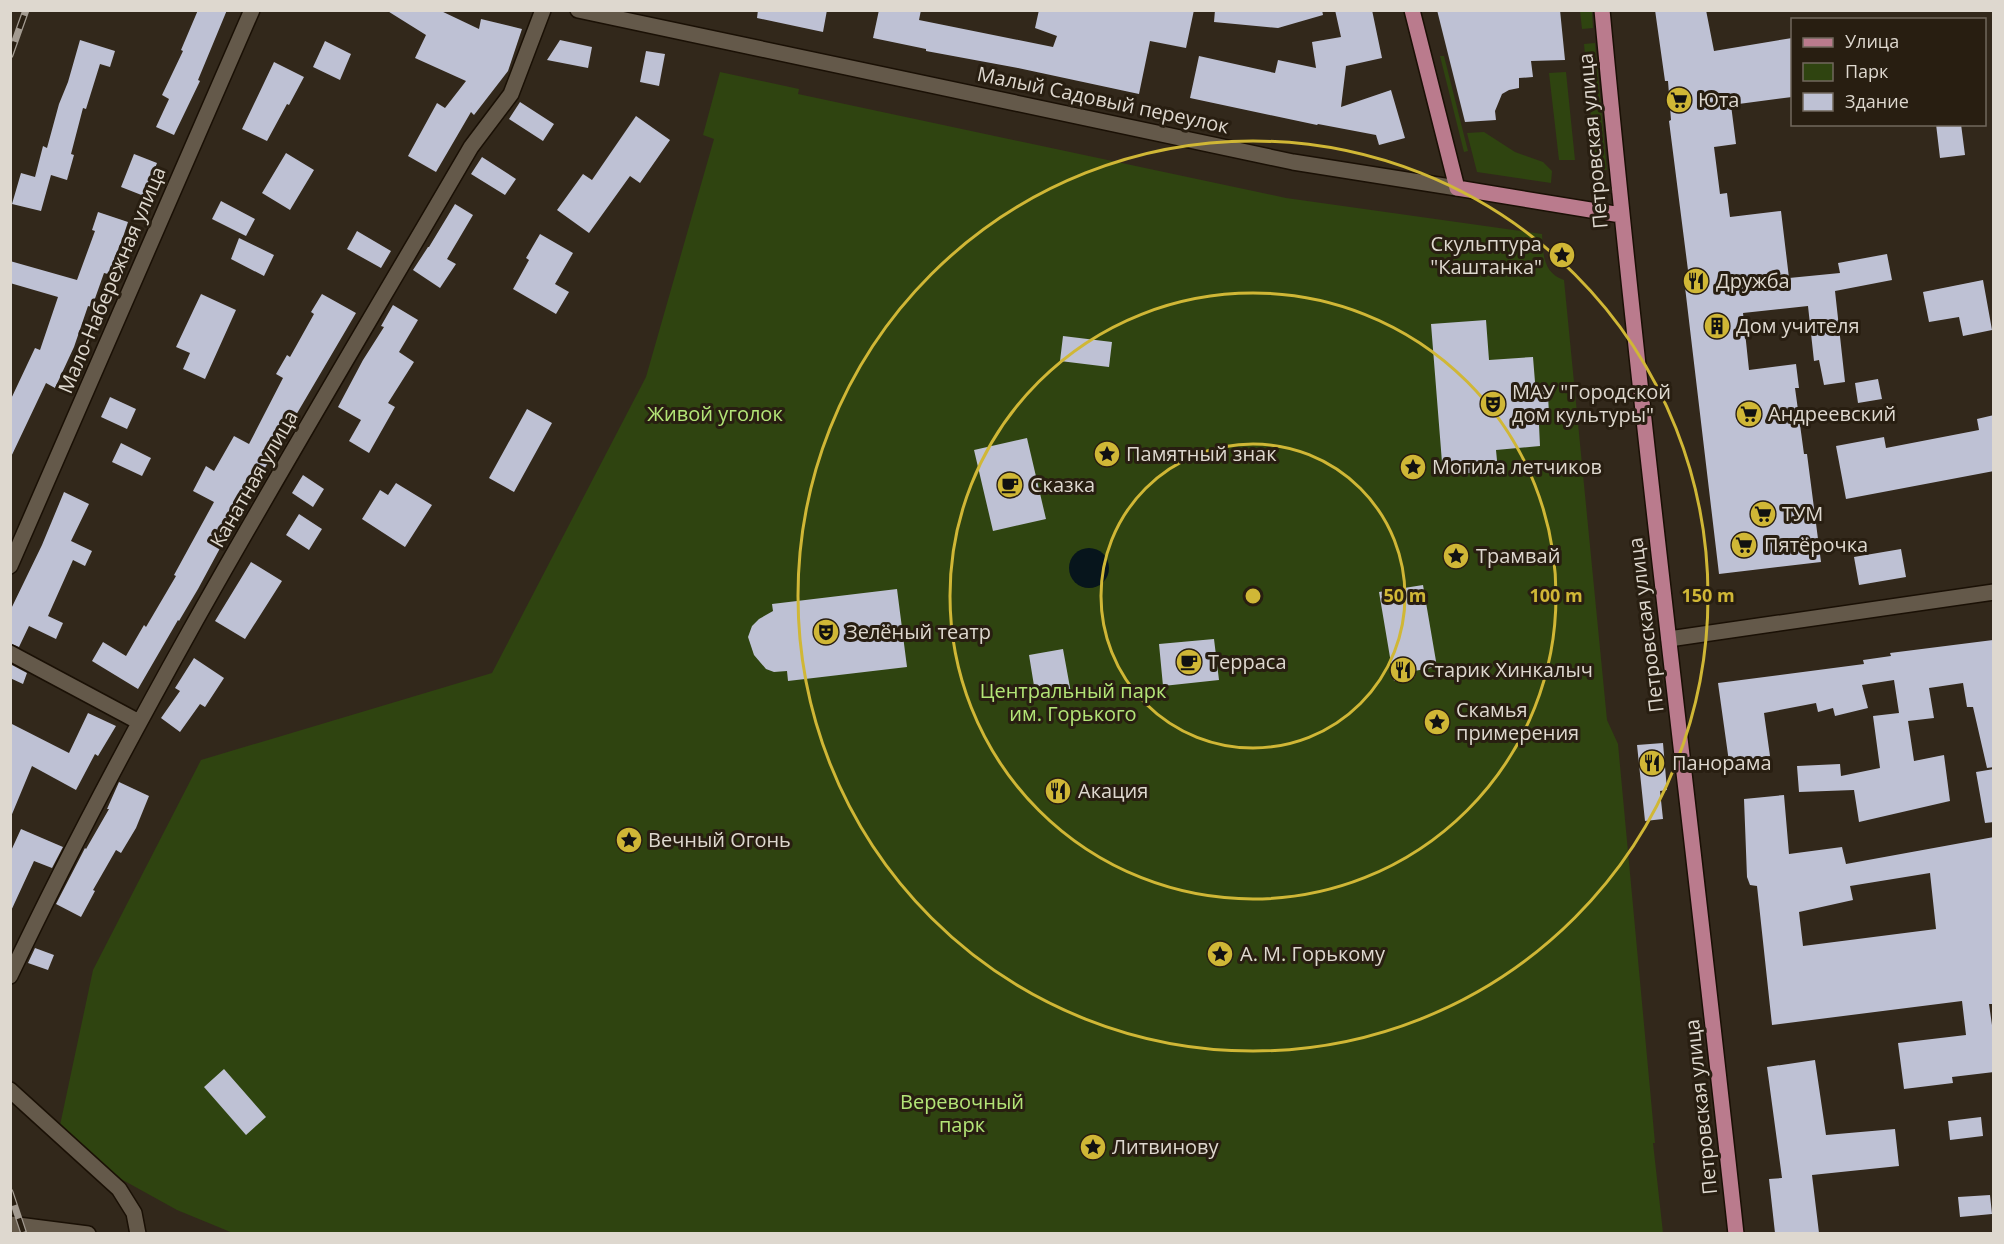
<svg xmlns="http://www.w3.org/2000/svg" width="2004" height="1244" font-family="'Open Sans',sans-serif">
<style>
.green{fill:#2f4410}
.water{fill:#07151c}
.building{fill:#bec1d4;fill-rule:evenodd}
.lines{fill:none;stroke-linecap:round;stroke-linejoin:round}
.minor-casing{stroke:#1a1005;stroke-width:18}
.major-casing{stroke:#1a1005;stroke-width:18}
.minor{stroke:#64594a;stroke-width:15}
.major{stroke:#ba7b8d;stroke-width:15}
.rail-casing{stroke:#a39b91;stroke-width:7}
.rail{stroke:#281e11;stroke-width:4.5;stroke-dasharray:14;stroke-linecap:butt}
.ring{fill:none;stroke:#d0b736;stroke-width:3}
.labels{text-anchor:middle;stroke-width:6;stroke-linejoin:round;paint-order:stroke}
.street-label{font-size:20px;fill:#ded8cf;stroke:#281e11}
.poi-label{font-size:20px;fill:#ded8cf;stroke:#281e11;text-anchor:start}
.park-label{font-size:20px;fill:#b3e577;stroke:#281e11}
.centre{fill:#d0b736;stroke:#281e11;stroke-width:3}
.ring-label{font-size:18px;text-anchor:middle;font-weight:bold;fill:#d0b736;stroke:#281e11;stroke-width:6;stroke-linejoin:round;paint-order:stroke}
</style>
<rect width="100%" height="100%" fill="#32281b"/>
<path class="green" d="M1580 11H1592L1593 28 1582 29Z
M1595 43 1607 170H1596L1584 44Z
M1440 56H1444L1468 151 1464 152Z
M720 72 799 89 798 94 1286 198 1542 234C1543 254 1543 273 1564 280L1607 720 1618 744 1655 1143H1653L1663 1233H233L177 1210 121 1179 59 1130 93 970 201 760 492 673 646 377 714 139 703 135Z
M1566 72 1575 160H1559L1549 73Z
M1484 132 1515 152 1543 162 1552 171 1551 183 1477 172 1467 133Z"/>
<path class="water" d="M1069 568a20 20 0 1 1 40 0a20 20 0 1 1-40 0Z"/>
<path class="building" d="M198 10H227L198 80 200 81 174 135 156 127 169 99 162 95 183 51 181 50Z
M386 10H439L479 29 481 19 522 29 508 71 474 115 471 112 436 172 408 156 437 103 445 108 466 81 415 58 426 35Z
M758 10H827L823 32 757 18Z
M879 10H921L919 20 1053 47 1057 36 1035 28 1039 10H1194L1186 48 1150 41 1139 94 1018 68 926 51V49L873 38Z
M1215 10H1322L1323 15 1278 28 1214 22Z
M1335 10H1372L1382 58 1346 66 1341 107 1391 90 1405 138 1379 145 1376 135 1318 124 1317 125 1190 98 1199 56 1275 73 1278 60 1316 68 1312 42 1341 37Z
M1437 10H1560L1565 60 1531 61 1533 77 1519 78V88L1509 90 1502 94 1495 111 1496 120 1465 122Z
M1655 10H1706L1714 51 1792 38V97L1731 105 1736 144 1714 147 1720 194 1727 193 1730 217 1781 211 1789 278 1840 273 1838 263 1887 254 1892 280 1835 291 1845 382 1824 385 1819 360 1814 361 1808 306 1743 313 1749 370 1796 364 1799 388H1795L1804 454H1807L1821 562 1719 574 1685 287 1690 286 1669 121 1671 120 1668 81H1665Z
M80 40 115 51 110 67 100 64 86 109 83 108 71 154 74 155 67 180 51 175 41 211 12 204 21 173 35 177 43 146 47 148 59 104 68 82Z
M560 40 592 47 588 68 547 60Z
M325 41 351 54 340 80 313 67Z
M646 51 665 54 659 86 640 82Z
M274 62 304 77 289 105 287 104 267 141 242 129Z
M520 102 554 124 543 141 509 119Z
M636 116 670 140 640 183 630 176 589 233 557 210 583 174 592 180Z
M1936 124H1961L1965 155 1940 158Z
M286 153 314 170 290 210 262 193Z
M134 154 157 163 144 196 121 187Z
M482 157 516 179 505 195 471 174Z
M221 201 255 219 246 236 212 219Z
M455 204 473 215 447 259 456 264 440 288 413 270 428 247H429Z
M98 212 128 222 122 240 108 274 104 273 92 307 88 306 74 347 55 388 46 383 10 459V401L35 348 40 350 58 297 10 283V261L77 280 95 231 92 230Z
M357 231 391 251 381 268 347 249Z
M540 234 573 253 555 284 569 292 556 314 513 289 529 260 526 258Z
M239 238 274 255 264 276 231 259Z
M1983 280 1992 330 1963 336 1959 317 1929 322 1923 292Z
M201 294 236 310 205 379 183 369 190 353 176 347Z
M322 294 356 313 252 490 253 491 240 516 238 515 198 589 179 621 178 620 138 689 92 661 103 642 126 656 144 625 146 627 176 576 174 575 214 502 193 491 206 466 214 471 234 436 249 444 283 378 276 374 287 355 290 357 314 314 311 312Z
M393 305 418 320 399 352 414 362 388 403 395 407 369 453 349 441 361 420 338 407 363 360 384 327 381 326Z
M1486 320 1489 360 1533 357 1535 382 1548 395 1549 414 1539 425 1540 446 1496 450 1498 471 1443 475 1431 324Z
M1063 336 1112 342 1109 367 1060 361Z
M1878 379 1882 399 1858 403 1855 383Z
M110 397 136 409 127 429 101 417Z
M527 409 552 423 514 492 489 478Z
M1994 415V471L1846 499 1836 446 1884 437 1886 448 1979 430 1977 419Z
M1027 438 1046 519 993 531 974 450Z
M121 443 151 458 142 476 112 462Z
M303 475 324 489 313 507 292 493Z
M396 483 432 505 405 547 362 519 380 490 388 495Z
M64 492 89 504 71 541 92 551 85 566 73 560 48 616 63 623 56 639 29 626 19 647 10 643V611L42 545Z
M299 514 322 529 309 550 286 535Z
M1901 549 1906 577 1859 585 1854 557Z
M251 562 282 581 245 639 215 621Z
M1423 585 1437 667 1414 671 1415 677 1394 681 1379 592Z
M897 589 907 667 788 681 787 671 774 672 766 669 754 655 748 637 752 626 759 619 773 611 772 604Z
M1214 639 1219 680 1163 686 1159 644Z
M1993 640 1994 767 1987 768 1973 707H1967L1963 683 1929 688 1934 718 1908 721 1914 761 1944 755 1950 801 1859 822 1854 790 1799 792 1797 766 1840 764 1841 776 1880 768 1873 716 1899 713 1894 680 1862 685 1868 708 1835 716 1833 708 1818 712 1816 703 1764 713 1770 756 1729 762 1718 683 1864 664 1863 660 1891 656 1890 653Z
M1063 649 1071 693 1036 698 1029 655Z
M194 658 224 678 205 707 200 704 180 732 161 718 180 691 175 688Z
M10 664 27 673 23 684 10 678Z
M88 713 116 726 98 756 95 754 76 790 32 766 10 819V723L69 753Z
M1663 743 1667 790 1660 791 1663 819 1645 821 1637 745Z
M1994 769V822L1985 823 1976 772Z
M119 782 149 796 136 828 121 853 116 850 93 890 95 891 81 917 56 904 85 848 86 849 109 809H107Z
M1784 795 1789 854 1842 847 1846 864 1994 837V1004H1989L1994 1039V1072L1952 1077 1953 1083 1904 1089 1898 1043 1966 1035 1962 1001 1772 1025 1757 886 1750 885 1747 877 1744 799ZM1930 873 1936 929 1803 946 1799 912 1853 900 1850 886Z
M21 829 63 847 52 868 34 861 10 913V853Z
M35 948 54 955 48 970 28 963Z
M1815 1060 1826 1135 1895 1129 1899 1166 1812 1175 1819 1233H1775L1769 1179 1782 1178 1767 1067Z
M224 1069 266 1117 246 1135 204 1087Z
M1981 1117 1983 1136 1950 1140 1948 1121Z
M1990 1195 1992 1214 1960 1217 1958 1197Z"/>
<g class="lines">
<defs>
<path id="minor" d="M578 10 1293 162 1457 188
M10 566 252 10
M1669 639 1994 592
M10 653 139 722
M10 976C146 690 312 420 471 147L511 94 543 10
M10 1090 119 1189 134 1213 138 1234
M10 1224 88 1234"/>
<path id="major" d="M1412 10 1457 188 1621 215
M1602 10C1640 419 1692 826 1736 1234"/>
</defs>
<use href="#minor" class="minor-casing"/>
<use href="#major" class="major-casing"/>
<use href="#minor" class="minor"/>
<use href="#major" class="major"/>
<defs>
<path id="rail" d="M10 55 26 10
M10 1192 24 1234"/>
</defs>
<use href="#rail" class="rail-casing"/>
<use href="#rail" class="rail"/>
</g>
<g class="ring">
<circle cx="1253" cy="596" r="152"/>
<circle cx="1253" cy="596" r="303"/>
<circle cx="1253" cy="596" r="455"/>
</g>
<defs>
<symbol id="supermarket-disc" viewBox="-11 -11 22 22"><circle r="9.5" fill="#d0b736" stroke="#281e11"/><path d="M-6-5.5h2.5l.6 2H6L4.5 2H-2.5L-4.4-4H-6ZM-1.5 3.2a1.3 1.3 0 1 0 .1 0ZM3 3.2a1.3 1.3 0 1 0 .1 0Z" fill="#111"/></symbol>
<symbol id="sight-disc" viewBox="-11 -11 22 22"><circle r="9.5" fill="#d0b736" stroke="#281e11"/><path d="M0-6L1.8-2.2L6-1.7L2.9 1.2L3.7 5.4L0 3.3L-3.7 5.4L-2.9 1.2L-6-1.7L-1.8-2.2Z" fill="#111"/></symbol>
<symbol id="restaurant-disc" viewBox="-11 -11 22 22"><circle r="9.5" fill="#d0b736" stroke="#281e11"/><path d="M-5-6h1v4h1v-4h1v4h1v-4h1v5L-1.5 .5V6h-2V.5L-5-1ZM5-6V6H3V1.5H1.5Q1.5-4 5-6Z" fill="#111"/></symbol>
<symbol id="building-disc" viewBox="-11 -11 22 22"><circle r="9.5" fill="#d0b736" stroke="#281e11"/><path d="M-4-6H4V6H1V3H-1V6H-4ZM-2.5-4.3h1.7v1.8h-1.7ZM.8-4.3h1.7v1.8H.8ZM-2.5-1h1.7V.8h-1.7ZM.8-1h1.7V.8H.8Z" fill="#111"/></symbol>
<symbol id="theatre-disc" viewBox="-11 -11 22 22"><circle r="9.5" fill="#d0b736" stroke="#281e11"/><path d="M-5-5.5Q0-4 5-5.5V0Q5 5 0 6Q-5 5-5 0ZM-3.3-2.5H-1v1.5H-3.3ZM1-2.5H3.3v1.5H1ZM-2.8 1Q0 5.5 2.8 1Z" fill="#111"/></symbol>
<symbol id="cafe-disc" viewBox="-11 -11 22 22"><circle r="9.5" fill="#d0b736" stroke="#281e11"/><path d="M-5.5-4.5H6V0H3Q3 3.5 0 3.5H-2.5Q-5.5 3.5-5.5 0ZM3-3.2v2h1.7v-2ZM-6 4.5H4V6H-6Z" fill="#111"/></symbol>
</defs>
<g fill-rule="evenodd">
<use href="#supermarket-disc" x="1664" y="85" width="30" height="30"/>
<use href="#sight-disc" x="1547" y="240" width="30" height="30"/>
<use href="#restaurant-disc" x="1681" y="266" width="30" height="30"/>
<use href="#building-disc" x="1702" y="311" width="30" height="30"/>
<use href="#theatre-disc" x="1478" y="389" width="30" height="30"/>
<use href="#supermarket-disc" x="1734" y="399" width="30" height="30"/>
<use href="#sight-disc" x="1092" y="439" width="30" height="30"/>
<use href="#sight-disc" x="1398" y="452" width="30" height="30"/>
<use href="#cafe-disc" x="995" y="470" width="30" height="30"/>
<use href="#supermarket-disc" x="1748" y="499" width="30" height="30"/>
<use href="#supermarket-disc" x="1729" y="530" width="30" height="30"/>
<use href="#sight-disc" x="1441" y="541" width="30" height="30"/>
<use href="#theatre-disc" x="811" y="617" width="30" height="30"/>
<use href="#cafe-disc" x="1174" y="647" width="30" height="30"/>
<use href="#restaurant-disc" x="1388" y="655" width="30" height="30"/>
<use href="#sight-disc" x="1422" y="707" width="30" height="30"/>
<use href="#restaurant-disc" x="1637" y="748" width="30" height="30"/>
<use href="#restaurant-disc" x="1043" y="776" width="30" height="30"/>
<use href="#sight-disc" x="614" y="825" width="30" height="30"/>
<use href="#sight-disc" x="1205" y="939" width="30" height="30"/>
<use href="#sight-disc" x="1078" y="1132" width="30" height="30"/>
</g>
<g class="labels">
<g class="street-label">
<text transform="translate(1103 100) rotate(12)" y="7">Малый Садовый переулок</text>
<text transform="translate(1593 141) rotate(-95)" y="7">Петровская улица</text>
<text transform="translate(112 280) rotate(-67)" y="7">Мало-Набережная улица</text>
<text transform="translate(254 479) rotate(-60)" y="7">Канатная улица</text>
<text transform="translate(1646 625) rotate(-97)" y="7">Петровская улица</text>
<text transform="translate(1701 1107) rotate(-96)" y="7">Петровская улица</text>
</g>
<g class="poi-label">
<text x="1698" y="107">Юта</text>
<text x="1542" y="251" text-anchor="end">Скульптура<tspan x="1542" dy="23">"Каштанка"</tspan></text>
<text x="1716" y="288">Дружба</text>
<text x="1736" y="333">Дом учителя</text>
<text x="1512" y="399">МАУ "Городской<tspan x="1512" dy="23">дом культуры"</tspan></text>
<text x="1768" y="421">Андреевский</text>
<text x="1126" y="461">Памятный знак</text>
<text x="1432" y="474">Могила летчиков</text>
<text x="1030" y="492">Сказка</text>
<text x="1782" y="521">ТУМ</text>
<text x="1764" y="552">Пятёрочка</text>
<text x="1476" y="563">Трамвай</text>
<text x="846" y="639">Зелёный театр</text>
<text x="1208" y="669">Терраса</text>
<text x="1422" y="677">Старик Хинкалыч</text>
<text x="1456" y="717">Скамья<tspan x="1456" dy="23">примерения</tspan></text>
<text x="1672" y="770">Панорама</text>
<text x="1078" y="798">Акация</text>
<text x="648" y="847">Вечный Огонь</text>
<text x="1240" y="961">А. М. Горькому</text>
<text x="1112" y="1154">Литвинову</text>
</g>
<g class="park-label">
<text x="715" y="421">Живой уголок</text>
<text x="1073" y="698">Центральный парк<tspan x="1073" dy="23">им. Горького</tspan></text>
<text x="962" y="1109">Веревочный<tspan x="962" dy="23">парк</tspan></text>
</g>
</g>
<circle cx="1253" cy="596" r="9" class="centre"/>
<g class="ring-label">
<text x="1405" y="602">50 m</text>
<text x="1556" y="602">100 m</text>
<text x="1708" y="602">150 m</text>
</g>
<rect width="2004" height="1244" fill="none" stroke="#ded8cf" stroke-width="24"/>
<rect x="1791" y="18" width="195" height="108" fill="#281e11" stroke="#71685d" stroke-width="1.5"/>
<rect x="1803" y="38" width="30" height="9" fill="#ba7b8d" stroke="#71685d" stroke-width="1.5"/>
<text x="1845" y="48" font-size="18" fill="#ded8cf">Улица</text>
<rect x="1803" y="63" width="30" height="18" fill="#2f4410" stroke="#71685d" stroke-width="1.5"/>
<text x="1845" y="78" font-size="18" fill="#ded8cf">Парк</text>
<rect x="1803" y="93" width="30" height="18" fill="#bec1d4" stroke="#71685d" stroke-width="1.5"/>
<text x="1845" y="108" font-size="18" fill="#ded8cf">Здание</text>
</svg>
